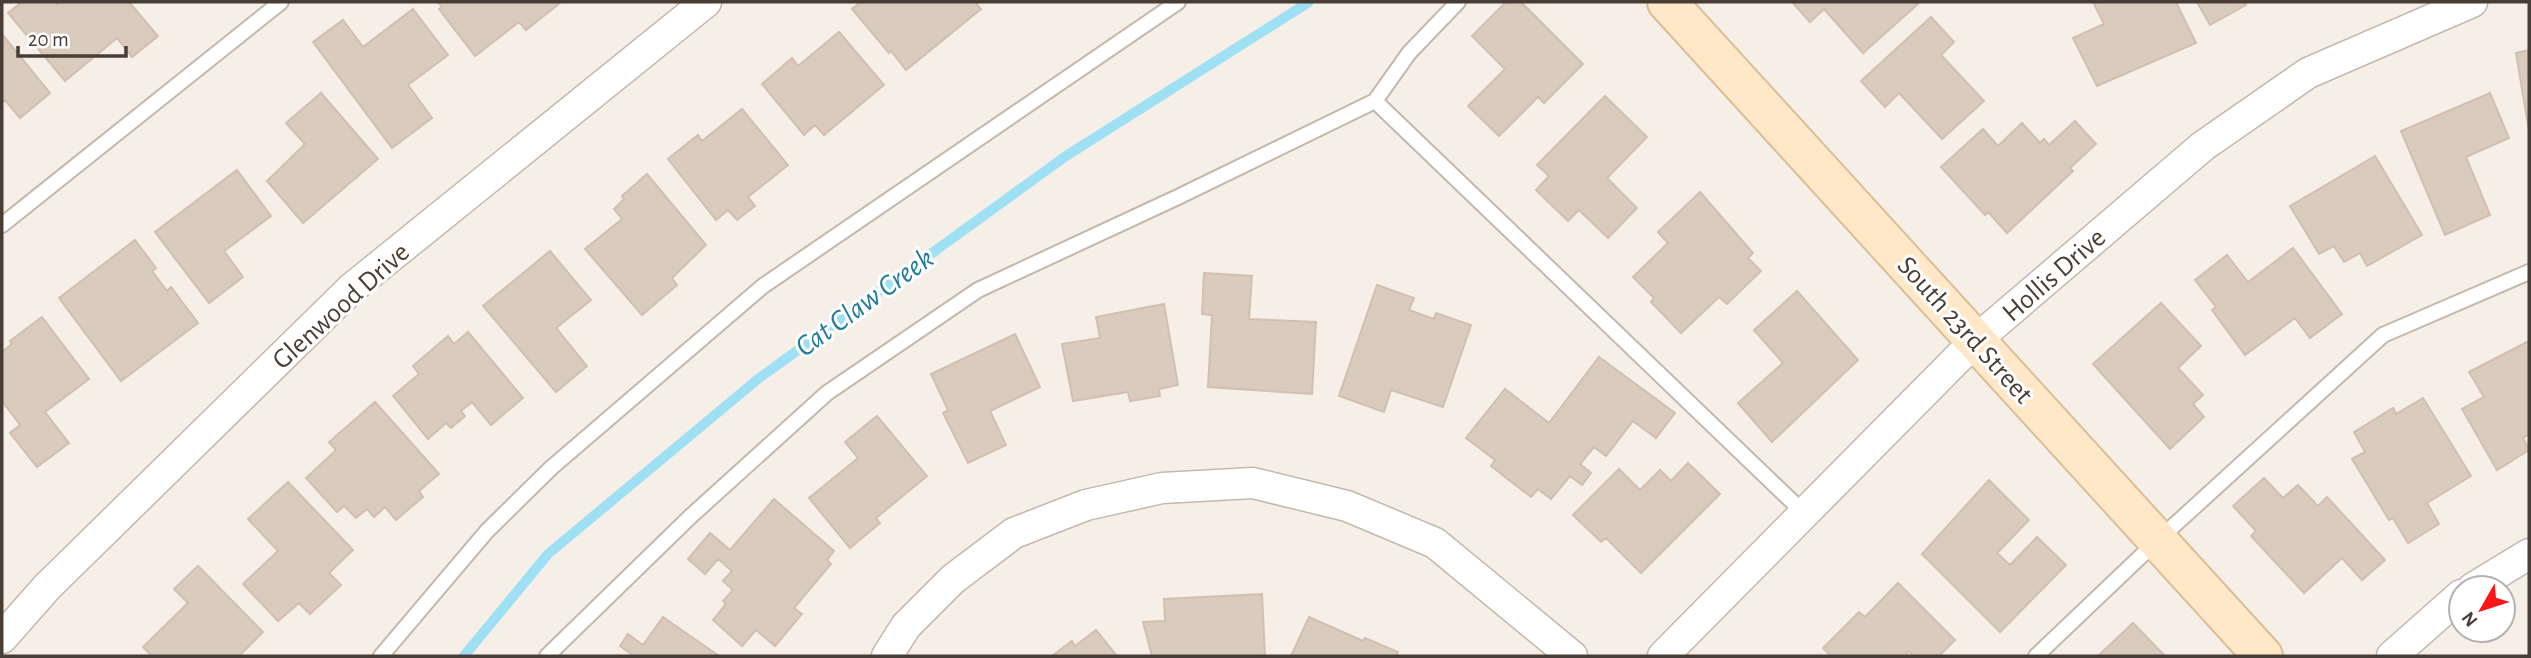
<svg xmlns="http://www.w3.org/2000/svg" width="2531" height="658" font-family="'Alegreya Sans',sans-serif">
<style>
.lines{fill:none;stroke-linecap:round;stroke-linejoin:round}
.stream{stroke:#a0e0f5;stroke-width:10}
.building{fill:#dacbbf;stroke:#d3bfaf;stroke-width:2}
.lane-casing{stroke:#c4b8ac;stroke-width:18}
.street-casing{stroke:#c4b8ac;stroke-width:33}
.secondary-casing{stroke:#dbbe96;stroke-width:42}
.lane{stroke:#fff;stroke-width:14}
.street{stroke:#fff;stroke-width:30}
.secondary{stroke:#ffe8c7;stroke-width:38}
.labels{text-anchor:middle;stroke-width:6;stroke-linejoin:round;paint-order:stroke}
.street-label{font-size:28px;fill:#493e36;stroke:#fff}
.water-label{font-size:30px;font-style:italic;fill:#237b9b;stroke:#fff}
</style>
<rect width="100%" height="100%" fill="#f5efe8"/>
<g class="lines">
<path class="stream" d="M464 656 548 554 758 379 1066 156 1309 2"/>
</g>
<path class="building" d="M22 2H55L57 5 60 2H129L158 36 132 57 117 38 65 81 8 13Z
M438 2H560V3L526 30 519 22 475 56 439 9 442 7Z
M861 2H975L981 9 906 70 891 51 889 53 852 9Z
M1506 2H1521L1583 64 1544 103 1538 97 1499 136 1468 106 1505 69 1472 36Z
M1792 2H1916L1918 4 1863 53 1824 9 1810 22Z
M2093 2H2176L2196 43 2097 86 2073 38 2104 24Z
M2197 2H2244L2246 5 2210 25Z
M413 9 448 55 408 85 432 118 392 148 313 42 343 20 363 47Z
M1931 17 1954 42 1941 55 1984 101 1942 139 1899 93 1885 107 1861 81Z
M839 32 884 85 824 135 815 125 804 135 762 84 792 58 798 66Z
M2 34 50 93 20 118 5 100 2 103Z
M2529 50V131L2516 53Z
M321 93 378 159 303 223 267 181 305 144 286 123Z
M2490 93 2509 138 2466 157 2490 215 2445 235 2401 131Z
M1605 96 1647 137 1607 178 1637 208 1608 238 1579 210 1568 221 1536 190 1549 176 1537 165Z
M742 109 788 165 748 197 755 206 737 220 728 210 716 220 668 159 698 135 702 141Z
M2075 121 2096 144 2070 168 2073 171 2007 233 1988 212 1985 215 1941 167 1983 129 1998 146 2022 123 2040 143 2044 139 2049 145Z
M2375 156 2422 235 2367 266 2360 253 2344 262 2334 246 2319 254 2290 206Z
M237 170 271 216 224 251 243 277 209 303 155 232Z
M647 174 706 245 672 278 677 285 642 315 585 249 622 219 614 209 624 199 622 196Z
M1700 192 1753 253 1748 258 1761 271 1727 304 1719 297 1681 333 1651 302 1654 298 1633 277 1668 243 1658 232Z
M135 240 156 268 152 271 167 291 171 287 198 323 121 381 59 298Z
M2293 248 2342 314 2310 338 2295 318 2245 355 2212 310 2216 307 2195 280 2227 255 2248 282Z
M550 251 591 300 556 328 587 366 556 392 483 306Z
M1204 273 1252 276 1249 319 1316 322 1312 394 1208 387 1212 315 1202 314Z
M1377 285 1414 298 1409 310 1434 319 1436 313 1471 325 1443 407 1391 390 1384 412 1339 396Z
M1797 291 1858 360 1772 442 1738 403 1783 363 1754 330Z
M2161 303 2201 346 2178 368 2203 395 2193 404 2204 417 2170 449 2093 364Z
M1164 304 1178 385 1159 389 1160 396 1130 401 1128 392 1073 401 1062 344 1100 338 1096 317Z
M42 317 89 379 45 412 69 443 37 467 10 433 20 425 2 401V352L12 344 10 341Z
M468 332 523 398 491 425 472 402 461 411 465 416 451 428 446 423 428 439 393 396 419 374 413 366 448 336 454 344Z
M1015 334 1040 387 990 411 1006 445 968 463 943 413 948 410 931 374Z
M2529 341V434L2523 438 2529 450 2497 470 2462 409 2484 397 2469 372Z
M1599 357 1675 413 1656 438 1633 421 1606 456 1594 447 1580 464 1591 473 1582 485 1570 476 1551 499 1538 489 1531 497 1491 466 1495 460 1466 438 1505 389 1549 423Z
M2423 398 2471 476 2427 503 2439 524 2408 543 2393 518 2389 520 2352 459 2365 452 2354 432 2393 408 2396 414Z
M375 402 439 474 419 491 423 497 396 520 385 507 374 517 367 509 356 518 344 506 337 512 306 478 336 450 329 442Z
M877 416 927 476 876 518 880 523 850 548 809 498 858 458 845 442Z
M1688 463 1720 494 1641 573 1606 538 1601 542 1573 515 1619 469 1640 490 1660 470 1671 481Z
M2264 478 2283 498 2298 485 2318 506 2327 497 2385 560 2362 580 2342 558 2304 593 2251 536 2256 531 2233 506Z
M1989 480 2029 520 1997 553 2010 565 2037 537 2066 565 2000 632 1922 554Z
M288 482 353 550 329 573 341 585 310 614 299 603 278 621 243 584 278 551 248 519Z
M774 499 834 551 827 560 831 564 794 608 802 614 775 646 756 630 742 646 713 620 726 604 723 601 733 590 723 581 732 571 718 559 705 574 688 559 710 533 730 550Z
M198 566 263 632 239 656H152L143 647 188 603 174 589Z
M1898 583 1955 640 1939 656H1914L1908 651 1906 653 1909 656H1831L1823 648 1859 612 1865 617Z
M1262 594 1265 656H1152L1143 622 1165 621 1164 599Z
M663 617 719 656H634L620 646 628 634 643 645Z
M1309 617 1363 641 1365 638 1398 652 1397 656H1291Z
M2133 623 2165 656H2098Z
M1096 630 1117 656H1052L1072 641 1075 646Z"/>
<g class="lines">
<defs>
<path id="lane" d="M1375 101 1804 513
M2 225 281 2
M381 656 487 531 551 468 763 286 1178 2
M547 656 691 516 827 393 978 290 1178 197 1375 101 1409 53 1458 2
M2036 656 2158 540 2383 335 2529 272"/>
<path id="street" d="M2473 588 2529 554
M2 638 47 587 352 288 706 2
M887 656 906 626 953 579 1014 533 1086 505 1162 488 1253 483 1347 506 1435 543 1572 656
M1663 656 1976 340 2203 146 2308 73 2472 2
M2392 656 2461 595"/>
<path id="secondary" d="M1667 2 2263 656"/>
</defs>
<use href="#lane" class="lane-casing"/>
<use href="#street" class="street-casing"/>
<use href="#secondary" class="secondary-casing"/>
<use href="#lane" class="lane"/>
<use href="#street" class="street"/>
<use href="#secondary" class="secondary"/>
</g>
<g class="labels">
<g class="street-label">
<text transform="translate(2053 274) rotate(-41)" y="10">Hollis Drive</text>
<text transform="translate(340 305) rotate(-42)" y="10">Glenwood Drive</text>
<text transform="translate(1966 329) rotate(48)" y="10">South 23rd Street</text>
</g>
<g class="water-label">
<text transform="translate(864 302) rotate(-36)" y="10">Cat Claw Creek</text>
</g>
</g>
<rect width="2531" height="658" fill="none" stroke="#493e36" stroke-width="7"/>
<g transform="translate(2482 609) rotate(231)"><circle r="33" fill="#ffffff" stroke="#b6b2af" stroke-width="2"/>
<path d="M0-5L12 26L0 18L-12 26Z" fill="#ff1418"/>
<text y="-10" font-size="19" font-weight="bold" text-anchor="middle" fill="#493e36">N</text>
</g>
<path d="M18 46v10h108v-10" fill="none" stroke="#493e36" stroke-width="3.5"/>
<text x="28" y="46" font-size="21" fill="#493e36" stroke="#ffffff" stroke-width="5" paint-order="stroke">20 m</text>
</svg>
